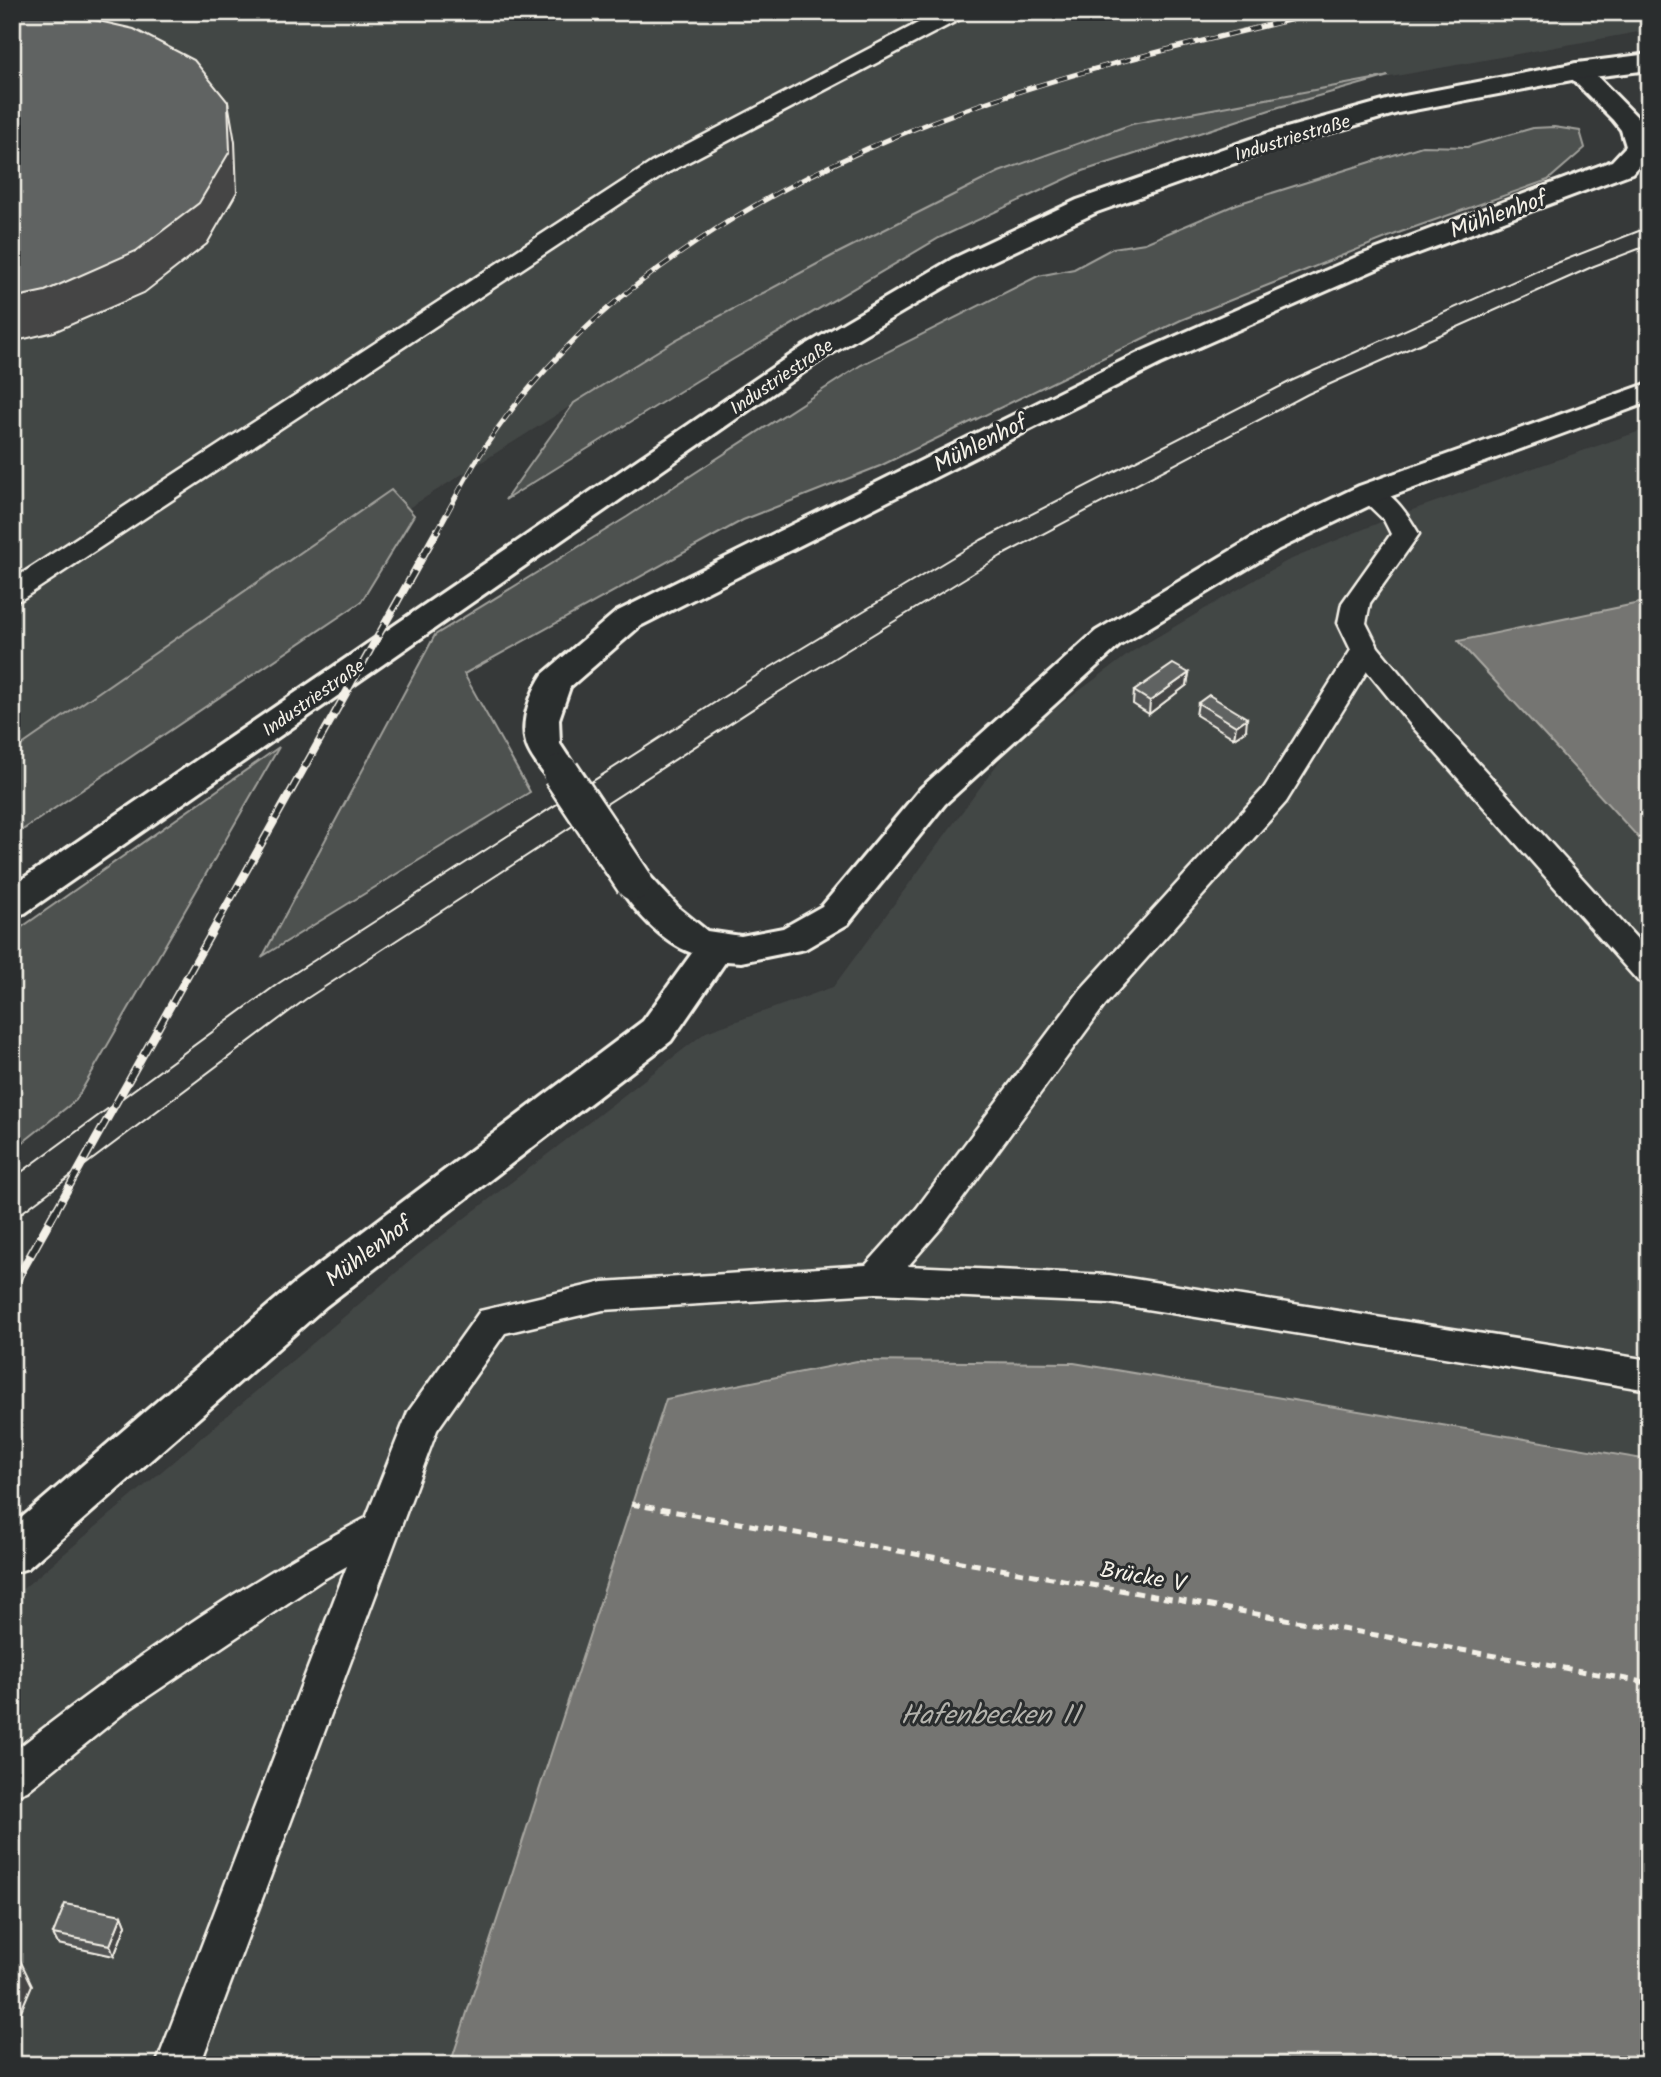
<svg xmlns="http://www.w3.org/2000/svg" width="1661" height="2077" font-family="Kalam,sans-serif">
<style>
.built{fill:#434645}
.green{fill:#4e514f;stroke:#a1a19c;stroke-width:2}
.water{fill:#757572;stroke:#a8a7a1;stroke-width:2}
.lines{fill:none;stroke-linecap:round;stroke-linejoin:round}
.lane-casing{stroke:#f4f1e8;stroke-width:5}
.street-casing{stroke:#f4f1e8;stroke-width:6}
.secondary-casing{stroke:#f4f1e8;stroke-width:6}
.path{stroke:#f4f1e8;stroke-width:5;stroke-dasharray:9 6;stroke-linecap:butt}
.lane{fill:#2a2d2e;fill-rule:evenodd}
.street{fill:#2a2d2e;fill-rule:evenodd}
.secondary{fill:#2a2d2e;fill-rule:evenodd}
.tram{stroke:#f4f1e8;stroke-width:2}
.rail-far2-casing{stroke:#f4f1e8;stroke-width:5}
.rail-far1-casing{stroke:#f4f1e8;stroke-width:8}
.rail-casing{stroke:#f4f1e8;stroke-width:9}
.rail-far2{stroke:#2a2d2e;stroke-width:3.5;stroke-dasharray:11;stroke-linecap:butt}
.rail-far1{stroke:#2a2d2e;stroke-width:5;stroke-dasharray:15;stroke-linecap:butt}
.rail{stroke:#2a2d2e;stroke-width:6;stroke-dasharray:19;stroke-linecap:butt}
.street-bridge-casing{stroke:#f4f1e8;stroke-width:41;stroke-linecap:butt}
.street-bridge{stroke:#2a2d2e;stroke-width:36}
.wall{fill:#535554;stroke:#f4f1e8;stroke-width:2}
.shaded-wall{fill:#444545;stroke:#f4f1e8;stroke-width:2}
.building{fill:#616362;stroke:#f4f1e8;stroke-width:2}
.labels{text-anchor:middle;stroke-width:6;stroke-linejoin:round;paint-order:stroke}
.far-street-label{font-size:19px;fill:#f4f1e8;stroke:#2a2d2e}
.street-label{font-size:23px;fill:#f4f1e8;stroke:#2a2d2e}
.near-water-label{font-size:28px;font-style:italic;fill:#b4b3ad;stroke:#2a2d2e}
</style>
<rect width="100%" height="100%" fill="#363939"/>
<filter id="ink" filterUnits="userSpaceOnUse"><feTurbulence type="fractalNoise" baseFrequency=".0143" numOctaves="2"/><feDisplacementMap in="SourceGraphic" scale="14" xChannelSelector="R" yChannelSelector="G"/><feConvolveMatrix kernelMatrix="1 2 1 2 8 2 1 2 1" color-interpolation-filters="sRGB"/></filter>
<g filter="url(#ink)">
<path class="built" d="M12 12H1649V30L1132 124 999 172 677 339 407 509 391 491 12 752Z
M1649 428V601L1459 642 1649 849V1460L1074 1363 857 1361 666 1399 450 2065H12V1598L417 1255 706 1032 833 987 1018 736 1133 651 1287 561 1395 516Z"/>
<path class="green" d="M1389 76 1279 107 1083 171 939 238 698 380 505 500 574 403 677 339 834 255 999 172 1132 124Z
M1554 127 1580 131 1585 148 1548 180 1401 232 1181 320 880 466 743 520 464 674 530 792 263 956 435 635 627 517 861 365 1038 276 1074 269 1113 248 1145 243 1237 204 1422 146 1467 147 1533 128Z
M391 490 414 515 361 602 12 837V752Z
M279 747 76 1100 12 1151V934Z"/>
<path class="water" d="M1649 601V849L1458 641Z
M857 1361 1074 1363 1649 1460V2065H450L666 1399Z"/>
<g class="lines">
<defs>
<path id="lane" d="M939 12H967L964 17 667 173 22 599 12 602V580L651 163Z
M1370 485C1393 491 1408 515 1419 534L1370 603 1366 623 1378 647 1431 711 1649 952V985L1638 981 1411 725 1367 671 1286 802 1105 1005 941 1228 908 1266 1109 1275 1649 1360V1390L1109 1303 876 1293 603 1310 505 1333 437 1430 200 2065H156L347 1566 322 1580 125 1712 27 1791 12 1797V1753C123 1665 241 1584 366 1518L408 1412 480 1311 603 1282 866 1265 917 1208 1081 989 1264 788 1351 650 1338 623 1342 603 1391 534 1384 520 1356 493 1360 487Z"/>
<path id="street" d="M1577 63 1586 65 1643 123 1649 133V154L1632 173 1381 267 1160 364 640 626 570 687 559 719 560 744 579 773 573 781 561 785 549 781C542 770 529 756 526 743 520 721 531 692 543 674L616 612 1140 352 1361 255 1612 161 1626 146 1621 130 1613 120 1564 71 1568 65Z
M1649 383V402L1381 500 1279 549 1120 645 945 804 848 924 805 949 741 962 726 961 671 1041 326 1306 28 1568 12 1573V1526L296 1282 643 1021 692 953C663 943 631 908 616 882L621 873 634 869 647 873 680 909 707 931 741 936 783 928 822 906 921 788 1096 631 1257 535 1359 486Z"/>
<path id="secondary" d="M1649 54V70L1577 79 1398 113 1283 146 1097 212 972 271 824 358 25 913 12 917V886L804 346 952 259 1077 200 1265 134 1394 98 1577 63Z"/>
</defs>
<use href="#lane" class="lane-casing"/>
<use href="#street" class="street-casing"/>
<use href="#secondary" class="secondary-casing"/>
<path class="path" d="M631 1504 1649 1683"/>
<use href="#lane" class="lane"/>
<use href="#street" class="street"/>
<use href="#secondary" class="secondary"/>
<path class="tram" d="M12 1179 279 983 756 676 981 540 1291 381 1539 270 1649 227
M12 1220 306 999 779 692 1001 556 1308 394 1594 266 1649 245"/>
<defs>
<path id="rail-far2" d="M436 533C450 508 463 482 478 458 502 418 536 379 569 345 607 305 652 272 698 241 891 112 1102 64 1324 12"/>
<path id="rail-far1" d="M55 1212 437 531"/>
<path id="rail" d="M12 1288 56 1210"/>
</defs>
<use href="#rail-far2" class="rail-far2-casing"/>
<use href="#rail-far1" class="rail-far1-casing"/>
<use href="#rail" class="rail-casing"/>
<use href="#rail-far2" class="rail-far2"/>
<use href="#rail-far1" class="rail-far1"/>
<use href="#rail" class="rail"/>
<defs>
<path id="street-bridge" d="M561 773 634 882"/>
</defs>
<use href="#street-bridge" class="street-bridge-casing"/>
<use href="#street-bridge" class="street-bridge"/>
</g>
<path class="wall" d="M1189 673 1187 685 1149 714 1133 704 1134 691Z
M1198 703 1246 730 1234 738 1196 715Z
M122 1915 126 1925 114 1956 58 1944 53 1934Z"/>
<path class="shaded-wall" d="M228 102 235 142 237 192 207 244 144 293 54 332 12 342V298Z
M1189 673 1187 685 1149 714 1150 701Z
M1247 718 1246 730 1234 738 1236 726Z
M122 1915 126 1925 114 1956 110 1945Z
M18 1956 32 1985 12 2032V1969Z"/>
<path class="building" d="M12 12H59L134 29 194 60 228 102 230 151 199 203 136 251 45 291 12 298Z
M1173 664 1189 673 1150 701 1134 691Z
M1209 695 1247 718 1236 726 1198 703Z
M65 1904 122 1915 110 1945 53 1934Z
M12 1955 18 1956 12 1969Z"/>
</g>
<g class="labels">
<g class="far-street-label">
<text transform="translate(1292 137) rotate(-17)" y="7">Industriestraße</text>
<text transform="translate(781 376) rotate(-34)" y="7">Industriestraße</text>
<text transform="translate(313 697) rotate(-35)" y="7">Industriestraße</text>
</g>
<g class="street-label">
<text transform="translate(1498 214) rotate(-20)" y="8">Mühlenhof</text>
<text transform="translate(980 443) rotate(-27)" y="8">Mühlenhof</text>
<text transform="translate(368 1251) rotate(-37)" y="8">Mühlenhof</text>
<text transform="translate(1143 1576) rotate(10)" y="8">Brücke V</text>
</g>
<g class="near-water-label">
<text x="990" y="1724">Hafenbecken II</text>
</g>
</g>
<rect width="1661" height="2077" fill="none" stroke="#2a2d2e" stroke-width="42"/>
<rect x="21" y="21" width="1619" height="2035" fill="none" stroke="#f4f1e8" stroke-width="2.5" filter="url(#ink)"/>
</svg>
